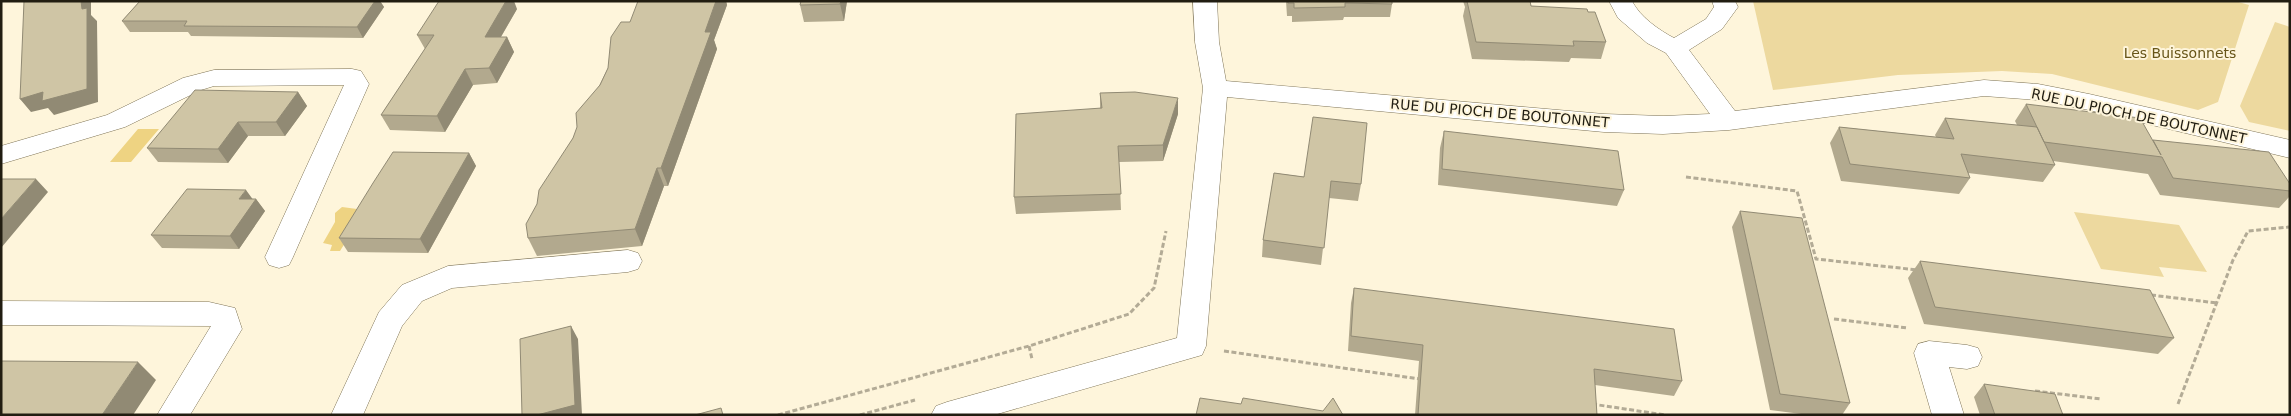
<svg xmlns="http://www.w3.org/2000/svg" width="2291" height="416" font-family="'DejaVu Sans',sans-serif">
<style>
.green{fill:#edd99f}
.water{fill:#eed382}
.lines{fill:none;stroke-linecap:round;stroke-linejoin:round}
.minor-casing{stroke:#7e7457;stroke-width:1}
.path{stroke:#b3ab96;stroke-width:3;stroke-dasharray:5 2.5;stroke-linecap:butt}
.minor{fill:#fff;fill-rule:evenodd}
.wall{fill:#b2a98e}
.shaded-wall{fill:#918a74}
.building{fill:#cfc5a5;stroke:#918a74}
.labels{text-anchor:middle;stroke-width:4;stroke-linejoin:round;paint-order:stroke}
.park-label{font-size:14px;fill:#675518;stroke:#fef5db}
.street-label{font-size:14px;fill:#211d11;stroke:#fef5db}
</style>
<rect width="100%" height="100%" fill="#fef5db"/>
<path class="green" d="M1753 1H2235L2249 5 2218 102 2198 110 2052 74 2002 71 1898 75 1773 90Z
M2275 22 2290 27V131L2249 122 2240 106Z
M2074 212 2179 225 2207 272 2159 267 2164 277 2101 269Z"/>
<path class="water" d="M138 129H159L131 162H110Z
M342 207 357 209 358 222 340 251H330L332 245 323 243 335 222V213Z"/>
<g class="lines">
<defs>
<path id="minor" d="M1193 1H1217L1219 42 1226 81 1604 114 1663 116 1710 114 1666 53 1647 43 1618 18 1609 1H1632C1640 17 1659 30 1674 38L1706 19 1714 7 1712 1H1735L1738 7 1722 29 1689 50 1735 111 1984 80 2038 84 2089 94 2290 140V158L2089 110 2038 100 1984 96 1729 130 1663 134 1604 132 1227 97 1206 346 1202 355 994 415H931L936 406 947 402 1177 338 1203 88 1195 42Z
M352 69 361 71 369 84 293 257 289 265 279 268 269 265 265 257 344 85 214 86 201 90 125 127 1 164V146L107 115 183 78 214 70Z
M628 250 638 253 642 261 638 269 628 272 452 288 422 301 402 326 363 415H331L379 312 402 285 448 266Z
M1 301 209 302 235 308 242 329 190 415H157L211 326 1 325Z
M1929 341 1967 345 1978 348 1982 357 1978 366 1967 369 1949 367 1964 415H1932L1914 353 1918 344Z"/>
</defs>
<use href="#minor" class="minor-casing"/>
<path class="path" d="M1686 177 1797 191 1816 259 1918 270
M2151 295 2217 303
M1834 319 1908 328
M1029 346 1032 359
M1224 351 1420 379
M2035 391 2101 399
M1592 404 1665 415
M2178 404 2233 260 2248 231 2290 227
M778 415 1029 346 1129 314 1154 288 1166 231
M860 415 915 400"/>
<use href="#minor" class="minor"/>
</g>
<path class="wall" d="M140 1H380L384 7 363 38 191 36 188 32H130L122 21Z
M716 1H726L727 5 714 40 717 49 668 186H664L642 246 537 256 528 238 537 204 573 138 608 68 630 22Z
M801 1H847L844 21 804 22 800 5Z
M1286 1H1392V4L1390 17H1344L1343 20 1292 22V16H1287Z
M1463 1H1530L1531 6 1588 12 1606 42 1601 59 1571 58 1569 62 1472 59 1463 16 1465 7Z
M517 9 501 37H507L514 52 497 83 473 85 445 132 390 130 381 115 425 49 417 35Z
M298 92 307 106 285 136H248L228 163 158 162 147 148Z
M1100 93 1178 114 1163 161 1119 162 1121 210 1016 214 1014 197 1100 108Z
M2026 104 2152 140 2290 184V196L2279 208 2160 195 2148 174 2053 161 2055 165 2043 182 1968 173 1970 178 1959 194 1841 181 1830 143 1839 127 1936 137 1935 135 1945 118 2017 125 2015 121Z
M1444 131 1624 190 1617 206 1438 185 1440 148Z
M469 153 476 166 428 253 348 252 339 238Z
M1274 173 1361 184 1358 201 1329 198 1321 265 1262 257 1263 240Z
M252 199H256L265 211 239 249 162 248 151 235Z
M1740 211 1850 403 1842 415H1809L1770 410 1732 227Z
M1920 261 2174 338 2158 354 1924 324 1908 278Z
M1354 288 1682 381 1674 396 1595 385 1597 415H1415L1419 361 1348 351 1351 303Z
M1984 384 2063 415H1980L1974 397Z"/>
<path class="shaded-wall" d="M81 1H91V15L97 21 98 102 54 115 48 108 31 112 20 99Z
M375 1H380L384 7 363 38 357 27Z
M506 1H514L517 9 492 52 485 37Z
M716 1H726L727 5 714 40 717 49 668 186 661 168 705 32Z
M841 1H847L844 21 840 4Z
M507 37 514 52 497 83 489 68Z
M465 69 473 85 445 132 437 116Z
M298 92 307 106 285 136 276 122Z
M1178 98V114L1163 161V145Z
M238 122 248 136 228 163 218 149Z
M469 153 476 166 428 253 420 239Z
M657 168 664 186 642 246 635 229Z
M36 179 48 192 1 248V219Z
M246 190 254 201 256 199 265 211 239 249 230 236 239 199Z
M571 326 578 339 582 415H537Z
M138 362 156 380 133 415H102Z"/>
<path class="building" d="M24 1H81L82 9 87 8V89L42 101 43 92 20 99Z
M140 1H375L357 27 184 26 187 21H122Z
M439 1H506L485 37H507L489 68 465 69 437 116 381 115 434 35H417Z
M638 1H716L705 32H711L661 168H657L635 229 528 238 526 224 537 204 539 190 573 138 577 127 576 113 600 85 608 68 611 37 621 22H630Z
M801 1H841L840 4 800 5Z
M1288 1H1392V4L1345 3V7L1294 8V3H1288Z
M1467 1H1530L1531 6 1587 9 1588 12H1595L1606 42 1573 41 1574 46 1476 42Z
M195 90 298 92 276 122H238L218 149 147 148Z
M1135 92 1178 98 1163 145 1118 146 1121 194 1014 197 1016 114 1102 108 1100 93Z
M2026 104 2140 118 2161 155 2153 140 2269 152 2290 184V191L2173 178 2162 157 2044 142Z
M1313 117 1367 123 1361 184 1331 181 1324 248 1263 240 1274 173 1304 177Z
M1945 118 2037 127 2055 165 1961 154 1970 178 1850 164 1839 127 1954 139Z
M1444 131 1618 151 1624 190 1442 169Z
M393 152 469 153 420 239 339 238 373 183Z
M1 179H36L1 219Z
M187 189 246 190 239 199H256L230 236 151 235Z
M1740 211 1802 218 1850 403 1780 394Z
M1920 261 2150 290 2174 338 1935 307Z
M1354 288 1674 329 1682 381 1594 369 1597 415H1418L1423 345 1351 336Z
M571 326 575 405 537 415H522L520 339Z
M1 361 138 362 102 415H1Z
M1984 384 2055 394 2063 415H1995Z
M1200 398 1241 404 1243 398 1323 411 1333 398 1343 415H1196Z
M721 408 723 415H695Z"/>
<g class="labels">
<g class="park-label">
<text x="2180" y="58">Les Buissonnets</text>
</g>
<g class="street-label">
<text transform="translate(1500 113) rotate(5)" y="5">RUE DU PIOCH DE BOUTONNET</text>
<text transform="translate(2139 116) rotate(12)" y="5">RUE DU PIOCH DE BOUTONNET</text>
</g>
</g>
<rect width="2291" height="416" fill="none" stroke="#211d11" stroke-width="5"/>
</svg>
